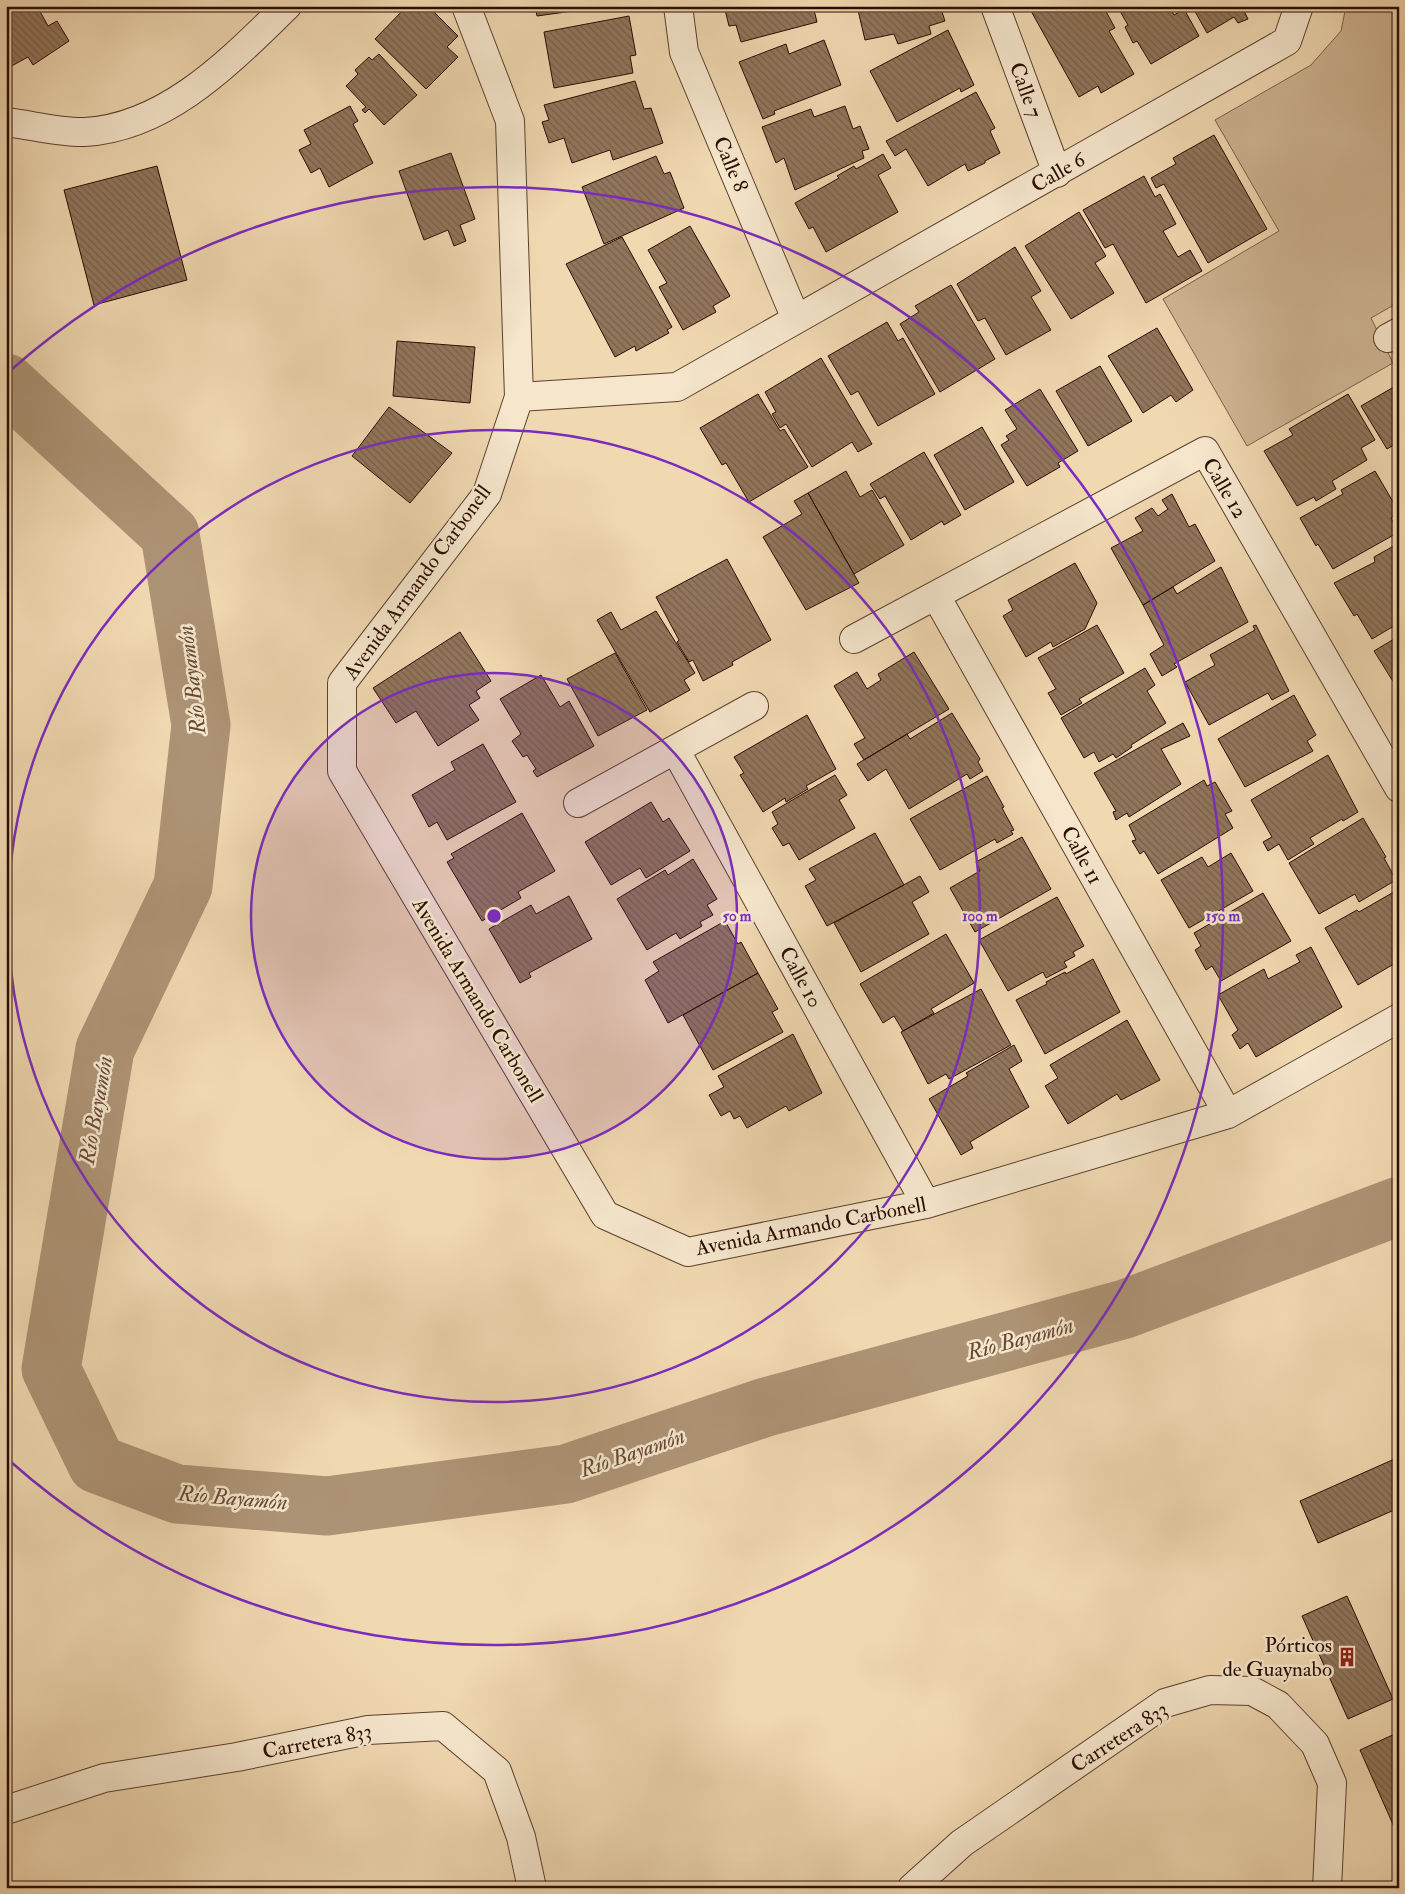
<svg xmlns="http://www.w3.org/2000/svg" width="1405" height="1894" font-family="'IM FELL Double Pica',serif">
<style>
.green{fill:#ceb593;stroke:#7c604a}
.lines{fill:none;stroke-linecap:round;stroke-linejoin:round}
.river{stroke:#ad9375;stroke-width:59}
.building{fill:url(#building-back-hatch);stroke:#2a0c00}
.minor-casing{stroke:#5c3f2c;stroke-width:30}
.tertiary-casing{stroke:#5c3f2c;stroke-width:30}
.minor{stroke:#f5e6cc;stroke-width:28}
.tertiary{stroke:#f5e6cc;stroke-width:28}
.ring{fill:none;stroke:#7b2cbf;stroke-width:2.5}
.labels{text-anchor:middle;stroke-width:5;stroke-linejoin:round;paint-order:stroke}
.street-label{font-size:21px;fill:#2a0c00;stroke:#f5e6cc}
.poi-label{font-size:21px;fill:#2a0c00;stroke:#f5e6cc;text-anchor:end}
.water-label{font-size:22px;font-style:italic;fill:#654935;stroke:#f5e6cc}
.centre{fill:#7b2cbf;stroke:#f5e6cc;stroke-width:2.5}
.ring-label{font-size:15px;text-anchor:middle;font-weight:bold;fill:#7b2cbf;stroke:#f5e6cc;stroke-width:5;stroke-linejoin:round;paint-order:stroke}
</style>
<defs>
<pattern id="building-back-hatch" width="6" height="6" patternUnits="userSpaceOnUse" patternTransform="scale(1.25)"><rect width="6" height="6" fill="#91765c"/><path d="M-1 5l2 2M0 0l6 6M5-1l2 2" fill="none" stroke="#775f4a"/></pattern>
</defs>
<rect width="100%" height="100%" fill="#f0d8b1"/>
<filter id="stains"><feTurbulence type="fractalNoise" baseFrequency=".004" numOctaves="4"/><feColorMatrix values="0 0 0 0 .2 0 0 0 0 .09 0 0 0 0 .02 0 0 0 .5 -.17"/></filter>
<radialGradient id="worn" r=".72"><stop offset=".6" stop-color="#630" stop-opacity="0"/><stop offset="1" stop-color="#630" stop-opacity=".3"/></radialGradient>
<path class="green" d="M1346 6H1399V302L1371 318 1393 363 1247 446 1163 299 1279 231 1215 120 1311 65 1341 31Z"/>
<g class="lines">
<path class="river" d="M6 383 170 534 201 725 183 886 105 1049 51 1369 97 1464 177 1494 327 1506 566 1474 766 1407 1125 1309 1399 1206"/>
</g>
<path class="building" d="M12 6H37L48 26 57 21 69 41 33 65 28 57 6 69V10Z
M407 6H428L458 36 447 47 458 57 426 89 375 39Z
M535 6H609L537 16Z
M724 6H813L817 22 741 42 736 25 729 26Z
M857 6H940L945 21 929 26 931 34 898 44 894 34 865 40Z
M1039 6H1103L1115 28 1109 31 1134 74 1101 93 1098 86 1079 97 1031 11Z
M1117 6H1169L1174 15 1184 9 1199 36 1151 64 1137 41 1133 43 1125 27 1128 25Z
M1192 6H1243L1242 7 1248 19 1238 23 1234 17 1207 33Z
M629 16 636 55 630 56 633 73 554 88 544 32Z
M948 30 974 85 961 92 960 88 897 122 870 71Z
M824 40 841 85 774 111 775 114 763 119 739 62 786 44 789 54Z
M379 54 417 95 384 125 369 109 365 113 362 110 366 107 346 86 358 74 355 70 369 57 372 60Z
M635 81 644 109 651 108 663 143 613 160 610 150 572 163 564 138 549 143 542 122 549 120 544 105Z
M976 92 995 128 990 131 1000 153 985 161V163L968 171 965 164 928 186 906 149 895 156 886 141Z
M350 106 358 121 353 124 373 163 329 187 320 168 311 173 299 150 311 144 304 130Z
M845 106 853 129 860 126 869 149 862 151 864 158 795 190 784 158 776 163 762 127 811 109 814 117Z
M1214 135 1267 229 1208 263 1164 184 1156 188 1151 178 1176 164 1173 158Z
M451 153 475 219 460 225 466 241 454 246 448 230 424 240 399 171Z
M883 154 891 168 878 175 898 212 826 252 813 227 809 229 795 203 839 178 837 176 854 166 856 169Z
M656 156 664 174 670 172 684 208 604 244 582 187Z
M157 166 187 280 94 305 64 190Z
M1144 176 1155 197 1160 194 1176 224 1163 231 1178 257 1190 250 1202 271 1146 303 1113 244 1105 248 1083 210Z
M1079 212 1106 256 1095 263 1114 293 1071 319 1025 246Z
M690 226 730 296 713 306 716 312 683 330 659 287 667 283 648 250Z
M622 237 672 327 667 330 669 333 636 351 635 346 615 357 566 264Z
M1015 247 1041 291 1031 297 1051 330 1006 355 985 318 978 321 957 284Z
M951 285 995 359 940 392 900 324 919 312 915 306Z
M887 322 898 341 903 338 935 394 878 426 858 391 851 395 828 356Z
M1157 328 1193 390 1176 402 1171 395 1143 413 1108 356Z
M397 341 475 347 470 403 393 396Z
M821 358 872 444 858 452 852 442 812 467 786 424 780 428 772 414 776 412 765 392Z
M1100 366 1132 421 1088 446 1056 391Z
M1399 384V442L1387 449 1361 406Z
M1040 389 1078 451 1058 463 1060 467 1027 486 1001 445 1009 440 1006 436 1017 429 1005 410Z
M758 394 780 431 784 429 808 467 749 502 726 463 722 465 700 428Z
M1348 394 1375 440 1361 448 1367 460 1332 481 1336 489 1316 501 1314 497 1297 506 1264 451 1293 435 1289 429Z
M389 407 452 453 410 503 352 456Z
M982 427 1014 482 965 510 934 455Z
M924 452 961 515 944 525 942 521 911 540 885 496 880 499 870 484Z
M846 471 860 497 872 490 904 545 854 574 808 493Z
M1375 471 1399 512 1391 518 1399 532 1333 569 1318 544 1316 546 1300 518 1343 494 1341 490Z
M808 493 859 583 806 610 763 537 802 514 794 501Z
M1172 494 1189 527 1195 524 1215 561 1143 605 1111 548 1143 531 1135 518 1152 508 1158 516 1168 509 1162 500Z
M1399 543V623L1372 639 1357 614 1354 616 1334 583 1375 562 1374 557Z
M727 559 771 640 732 662 733 665 703 681 693 660 689 662 677 642 679 640 656 597Z
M1075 563 1097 603 1085 629 1053 647 1051 642 1026 657 1003 616 1013 610 1008 600Z
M1221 567 1248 622 1174 664 1177 667 1162 676 1150 654 1164 645 1143 605 1173 587 1177 594Z
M656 611 695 673 684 680 690 690 650 712 597 620 611 612 621 630Z
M1097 625 1124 673 1079 699 1082 703 1061 715 1048 693 1056 689 1038 658Z
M1256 625 1289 691 1272 700 1268 693 1209 725 1185 682 1215 665 1210 655 1255 630 1253 626Z
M460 632 491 681 476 691 480 698 469 705 479 720 438 746 416 711 396 723 373 688Z
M1399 636V680L1394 683 1374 651Z
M914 652 949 709 864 760 854 744 865 738 834 686 857 672 867 689 881 680 878 674Z
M615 653 647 710 598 736 567 679Z
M1145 668 1155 685 1147 691 1166 723 1131 745 1132 747 1116 758 1113 754 1099 762 1094 752 1084 758 1061 718Z
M541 675 560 707 569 701 594 746 537 777 533 771 536 769 527 755 523 757 512 741 521 734 500 699Z
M1294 695 1316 735 1307 741 1313 751 1245 787 1218 739Z
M952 713 980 759 978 762 983 771 970 779 967 774 909 809 886 769 868 781 857 764 907 734 910 739Z
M807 715 836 769 806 786 808 789 786 802 785 798 763 812 740 775 744 773 734 757Z
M1183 723 1190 736 1161 749 1181 784 1129 817 1127 813 1116 820 1113 812 1116 811 1094 773Z
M483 744 516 802 447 840 437 822 429 827 412 795 455 770 451 762Z
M1328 755 1358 812 1343 821 1342 819 1310 838 1314 844 1288 860 1279 844 1268 851 1263 842 1272 837 1251 800Z
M835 775 847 795 839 800 855 828 799 860 789 843 783 846 772 828 778 824 772 812Z
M987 776 1004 807 1002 808 1014 830 1011 831 1013 834 997 843 995 839 940 870 910 819Z
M1204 780 1207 786 1215 782 1232 811 1225 814 1233 828 1158 874 1144 851 1140 854 1132 841 1136 840 1129 825Z
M651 802 663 822 669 818 690 851 646 878 640 868 611 885 585 842Z
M522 813 555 871 518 892 521 898 482 921 447 862 454 858 451 854Z
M1363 818 1386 857 1384 858 1396 880 1359 902 1355 894 1319 914 1289 863Z
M875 833 904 885 827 926 805 886 816 880 809 869Z
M1022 837 1051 889 975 932 950 888 980 871 976 862Z
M1231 853 1253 891 1189 928 1161 880 1202 857 1208 867Z
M693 859 717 899 707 905 713 915 700 922 702 926 680 939 676 933 647 950 617 899 665 870 668 875Z
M920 876 929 892 912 902 929 934 861 972 834 923Z
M1399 889V961L1358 985 1325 928 1357 910 1359 912Z
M1263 893 1291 941 1221 981 1212 966 1206 970 1195 950 1201 946 1194 933Z
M569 896 592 939 529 973 531 977 520 983 489 929 531 905 536 914Z
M1057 897 1084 946 1073 952 1075 956 1064 962 1067 967 1046 978 1043 972 1008 991 979 940Z
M725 921 738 944 741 942 758 973 668 1023 645 980 659 971 653 962Z
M946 934 974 983 931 1009 934 1013 903 1031 894 1016 883 1023 860 984Z
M1311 947 1342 1007 1256 1057 1248 1043 1240 1049 1232 1035 1238 1030 1218 995 1264 969 1268 979 1300 962 1296 955Z
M1093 959 1120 1012 1045 1054 1016 1000 1047 984 1046 982 1065 972 1066 974Z
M758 973 778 1009 772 1012 783 1032 713 1070 683 1015Z
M981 989 1011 1045 949 1079 946 1074 928 1084 901 1032Z
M1127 1020 1160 1080 1121 1100 1117 1094 1068 1124 1045 1086 1058 1078 1050 1065Z
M793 1034 822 1093 789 1111 786 1106 747 1128 740 1116 734 1119 730 1111 721 1116 709 1095 724 1087 718 1076Z
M1014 1045 1022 1061 1009 1069 1029 1107 970 1142 973 1148 961 1155 929 1099 968 1076 966 1073Z
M1399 1457V1508L1318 1543 1300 1501Z
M1347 1596 1393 1699 1348 1719 1302 1616Z
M1399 1732V1838L1360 1750Z"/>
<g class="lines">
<defs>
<path id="minor" d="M466 6 510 121 519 397 487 494 342 683V771L605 1215 688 1252 926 1204 1228 1114 1399 1018
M678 6 684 52 796 319
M995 6 1057 173
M1388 338 1399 332
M519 397 677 387 1287 41 1299 6
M936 596 1228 1114
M854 639 1205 451 1399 788
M676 751 926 1204
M578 803 754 706"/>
<path id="tertiary" d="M6 122C31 125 61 133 85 132 168 127 231 60 287 6
M6 1810 104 1778 237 1757 368 1730 443 1726 497 1771 521 1837 532 1888
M912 1888 962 1843 1165 1703 1210 1690 1252 1691 1278 1705 1315 1744 1332 1783 1327 1888"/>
</defs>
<use href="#minor" class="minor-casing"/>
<use href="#tertiary" class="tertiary-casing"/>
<use href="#minor" class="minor"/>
<use href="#tertiary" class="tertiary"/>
</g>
<circle cx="494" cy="916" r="243" fill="#7b2cbf" fill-opacity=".12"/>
<g class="ring">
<circle cx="494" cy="916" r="243"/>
<circle cx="494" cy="916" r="486"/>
<path d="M11 370A729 729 0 1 1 11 1462"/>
</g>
<defs>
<symbol id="building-bare" viewBox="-9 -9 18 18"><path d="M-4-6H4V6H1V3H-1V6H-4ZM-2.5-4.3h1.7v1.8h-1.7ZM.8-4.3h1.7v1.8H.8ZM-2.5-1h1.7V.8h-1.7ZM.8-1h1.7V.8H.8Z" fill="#8f2418" stroke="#f5e6cc" stroke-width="2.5" paint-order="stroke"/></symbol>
</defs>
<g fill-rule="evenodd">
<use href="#building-bare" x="1333" y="1643" width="28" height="28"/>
</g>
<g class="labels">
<g class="street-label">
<text transform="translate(1026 90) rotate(70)" y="7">Calle 7</text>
<text transform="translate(731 164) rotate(67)" y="7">Calle 8</text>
<text transform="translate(1058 172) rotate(-30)" y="7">Calle 6</text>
<text transform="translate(1225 488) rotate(59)" y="7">Calle 12</text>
<text transform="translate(417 582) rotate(-54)" y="7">Avenida Armando Carbonell</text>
<text transform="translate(1082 855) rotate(61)" y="7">Calle 11</text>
<text transform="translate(801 977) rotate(61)" y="7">Calle 10</text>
<text transform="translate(478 1000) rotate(59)" y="7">Avenida Armando Carbonell</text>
<text transform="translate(811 1226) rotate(-11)" y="7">Avenida Armando Carbonell</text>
<text transform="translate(1119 1737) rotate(-33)" y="7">Carretera 833</text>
<text transform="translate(317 1741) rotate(-11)" y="7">Carretera 833</text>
</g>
<g class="poi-label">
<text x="1332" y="1652">Pórticos<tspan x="1332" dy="24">de Guaynabo</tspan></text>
</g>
<g class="water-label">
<text transform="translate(191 680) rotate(-97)" y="8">Río Bayamón</text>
<text transform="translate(95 1110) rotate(-80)" y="8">Río Bayamón</text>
<text transform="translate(1020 1338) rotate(-15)" y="8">Río Bayamón</text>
<text transform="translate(632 1452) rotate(-19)" y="8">Río Bayamón</text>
<text transform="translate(233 1497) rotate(5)" y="8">Río Bayamón</text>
</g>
</g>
<circle cx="494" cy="916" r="8" class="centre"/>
<g class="ring-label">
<text x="737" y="921">50 m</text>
<text x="980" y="921">100 m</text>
<text x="1223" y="921">150 m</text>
</g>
<rect width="1405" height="1894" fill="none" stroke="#f0d8b1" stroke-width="25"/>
<rect x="8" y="8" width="1390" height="1879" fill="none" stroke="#2a0c00" stroke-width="2.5"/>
<rect x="12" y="12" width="1380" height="1869" fill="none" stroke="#2a0c00"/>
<rect width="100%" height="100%" filter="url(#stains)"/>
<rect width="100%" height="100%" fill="url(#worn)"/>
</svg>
